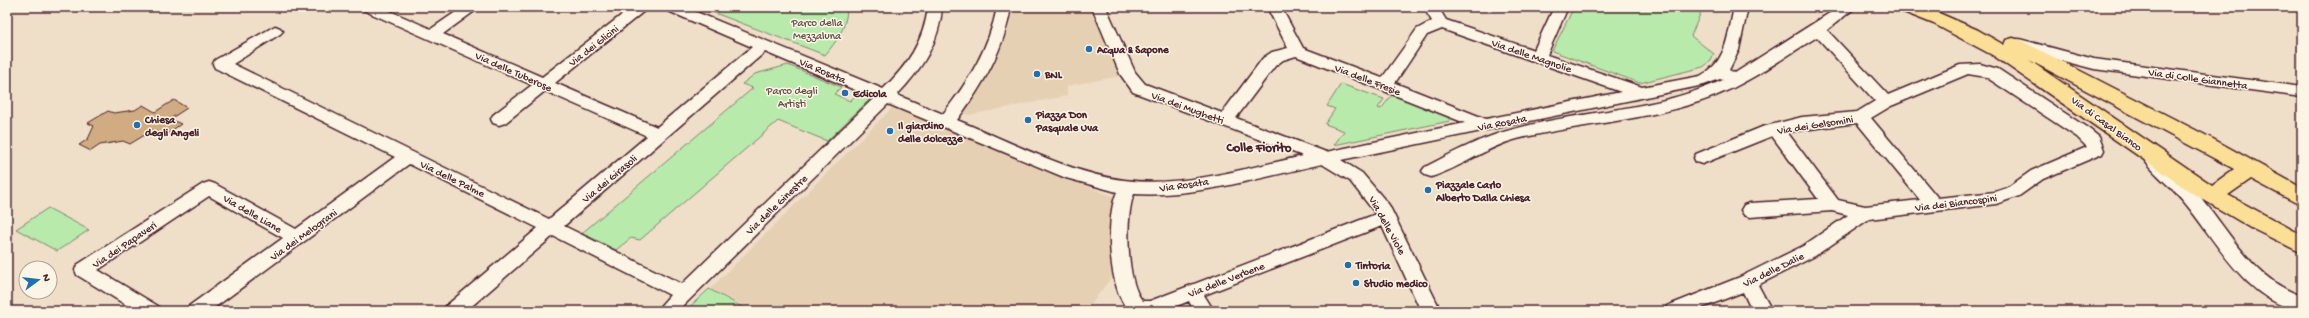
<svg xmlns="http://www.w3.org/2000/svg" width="2309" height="318" font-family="'Gochi Hand',sans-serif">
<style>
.built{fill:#e6d0b3}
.green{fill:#b7eaab;stroke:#80846b}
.building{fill:#d1ac83;stroke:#4a1f2b}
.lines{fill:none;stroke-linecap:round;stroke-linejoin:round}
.minor-casing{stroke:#4a1f2b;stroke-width:3}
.major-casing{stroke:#4a1f2b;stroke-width:3}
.minor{fill:#fcf5e5;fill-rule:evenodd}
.major{fill:#fbdf96;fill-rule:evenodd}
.poi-dot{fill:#1f6fb2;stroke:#fcf5e5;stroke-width:1.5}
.labels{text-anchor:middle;stroke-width:3;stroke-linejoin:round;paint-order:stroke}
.park-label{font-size:11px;fill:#65524b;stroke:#fcf5e5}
.street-label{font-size:11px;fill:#4a1f2b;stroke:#fcf5e5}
.poi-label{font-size:11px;font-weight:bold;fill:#4a1f2b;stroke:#fcf5e5;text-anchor:start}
.quarter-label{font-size:13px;font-weight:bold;fill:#4a1f2b;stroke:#fcf5e5}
</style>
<rect width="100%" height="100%" fill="#efdfc8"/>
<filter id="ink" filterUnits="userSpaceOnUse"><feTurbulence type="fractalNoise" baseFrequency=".025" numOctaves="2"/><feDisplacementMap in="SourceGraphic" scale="8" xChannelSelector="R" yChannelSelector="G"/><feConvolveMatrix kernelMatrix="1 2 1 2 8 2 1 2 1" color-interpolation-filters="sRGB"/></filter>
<g filter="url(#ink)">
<path class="built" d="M1012 7H1093L1120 76 1067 86V96L969 115 961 113 992 70 1006 37 1011 20Z
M892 108 1117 198 1109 223 1114 274 1086 311H755L710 289Z"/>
<path class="green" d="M699 7H847C847 27 837 41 825 55Z
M1574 7H1703L1691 36 1714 54 1711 61 1703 67 1640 83 1552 51Z
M788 65 841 87 834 94 850 101 857 94 870 99 827 141 778 121 640 240 631 238 616 250 582 233 753 88 742 84 755 74Z
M1341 84 1384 99 1378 108 1381 109 1392 95 1446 115 1450 121 1334 145 1344 131 1325 124 1335 109 1327 106Z
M48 208 89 230 57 251 16 229Z
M709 289 750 311H685Z"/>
<path class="building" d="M174 100 187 108 170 119 181 124 164 136 153 130 130 144 123 141 100 145 91 151 79 145 88 139 94 126 88 123 108 111 114 113 135 110 143 105 155 112Z"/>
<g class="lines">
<defs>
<path id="minor" d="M361 7H381L431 29 463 7H480L443 34 542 77 632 7H649L555 83 657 127 752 47 666 10 664 7H684L883 89C907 66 924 41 928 7H942C940 42 921 70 897 95L943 114C969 81 989 48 997 7H1011C1004 50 983 85 957 120 1007 140 1071 174 1124 180 1183 188 1246 168 1303 156L1133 92 1120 74 1092 7H1106L1135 72 1145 84 1222 113 1263 58 1272 52 1288 48 1267 7H1281L1303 48 1382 78 1417 29 1432 21 1423 7H1438L1446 20 1534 50 1554 7H1568L1547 55 1642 87 1700 76C1727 63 1728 33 1734 7H1748L1739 50 1729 70 1735 73 1839 7H1856L1827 30 1888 95 1960 65 1980 64 1998 69 2089 129 2099 137 2104 150 2102 154 2043 179 2019 196 1996 204 1869 219 1815 256 1758 285 1772 311H1752L1743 292 1694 311H1664L1667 306 1740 277 1803 246 1848 215 1832 211 1750 217 1744 215 1741 210 1744 205 1750 203 1818 199 1772 136 1702 164 1696 162 1694 158 1696 154 1762 127 1802 117 1857 112 1875 101 1817 37C1784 57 1751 82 1715 96 1651 121 1583 123 1517 139 1486 147 1461 168 1431 177L1425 175 1422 171 1425 167C1454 152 1482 137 1514 129 1584 110 1656 111 1723 80L1720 79 1704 85 1341 160 1362 173 1389 205 1441 311H1421L1382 226 1204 295 1214 311H1194L1189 301 1164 311H1129C1108 289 1105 218 1117 192L1066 178 888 104 678 311H656L670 295 553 236 466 311H443L446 306 538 228 409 164 210 311H186L189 306 283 238 209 196 98 270 158 306 161 311H136L77 275 75 270 77 265 203 184 209 182 215 184 296 229 395 157 215 68 213 64 215 60 275 26 280 28 283 31 280 34 233 64 549 219 647 136 545 91 505 123 499 125 493 123 491 119 493 115 532 85 363 10ZM1442 29 1621 92 1486 119 1395 83 1427 35ZM765 52 874 98 682 284 564 226ZM1296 56 1465 123 1326 152 1236 118 1275 66 1283 60ZM1968 74 1986 77 2077 137 2087 147 2031 171 2007 188 1995 192 1938 198 1871 118 1891 106ZM1857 123 1920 200 1865 206 1838 200 1787 132ZM1322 164 1350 181 1376 214 1150 301H1143C1126 284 1125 215 1134 194 1194 198 1263 177 1322 164Z
M1926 7H1940L1937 12H1927Z
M2019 39 2094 59 2302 87V97L2094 69 2014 48 2011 44 2014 40Z
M2151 151 2157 153C2169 167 2183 179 2196 192 2229 229 2252 280 2302 296V311C2246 302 2218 243 2185 203 2173 188 2157 177 2145 161L2143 157 2145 153Z"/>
<path id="major" d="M1899 7H1925L1978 30 2004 45 2006 40 2013 38 2020 40 2213 139 2302 188V206L2251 179 2228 195 2302 235V253L2253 229 2192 193 1994 56 1934 24 1901 11ZM2029 60 2234 169 2212 185Z"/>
</defs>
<use href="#minor" class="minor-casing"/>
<use href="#major" class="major-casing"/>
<use href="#minor" class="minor"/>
<use href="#major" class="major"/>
</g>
</g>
<g class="poi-dot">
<circle cx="1089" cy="49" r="4"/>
<circle cx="1037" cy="74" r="4"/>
<circle cx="845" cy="93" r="4"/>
<circle cx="1028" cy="120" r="4"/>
<circle cx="137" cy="125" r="4"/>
<circle cx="890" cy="131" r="4"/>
<circle cx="1428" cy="190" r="4"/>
<circle cx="1348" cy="265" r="4"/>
<circle cx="1356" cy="283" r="4"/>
</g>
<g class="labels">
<g class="park-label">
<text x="817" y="26">Parco della<tspan x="817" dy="13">Mezzaluna</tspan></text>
<text x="792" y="94">Parco degli<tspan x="792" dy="13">Artisti</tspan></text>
</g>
<g class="street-label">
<text transform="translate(593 45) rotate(-38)" y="4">Via dei Glicini</text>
<text transform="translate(1532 55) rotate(19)" y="4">Via delle Magnolie</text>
<text transform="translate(823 70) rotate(23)" y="4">Via Rosata</text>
<text transform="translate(514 71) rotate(24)" y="4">Via delle Tuberose</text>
<text transform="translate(2198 78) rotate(8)" y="4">Via di Colle Giannetta</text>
<text transform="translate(1368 79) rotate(21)" y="4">Via delle Fresie</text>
<text transform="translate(1188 107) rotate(20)" y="4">Via dei Mughetti</text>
<text transform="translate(1502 122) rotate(-11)" y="4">Via Rosata</text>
<text transform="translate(2107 123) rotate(36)" y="4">Via di Casal Bianco</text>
<text transform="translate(1815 124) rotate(-9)" y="4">Via dei Gelsomini</text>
<text transform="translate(453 178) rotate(26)" y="4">Via delle Palme</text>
<text transform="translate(609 178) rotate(-40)" y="4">Via dei Girasoli</text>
<text transform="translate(1184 184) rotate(-8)" y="4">Via Rosata</text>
<text transform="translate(1956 202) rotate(-7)" y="4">Via dei Biancospini</text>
<text transform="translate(776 204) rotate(-44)" y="4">Via delle Ginestre</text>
<text transform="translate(253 213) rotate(30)" y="4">Via delle Liane</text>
<text transform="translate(1388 225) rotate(61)" y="4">Via delle Viole</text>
<text transform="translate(303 234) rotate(-36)" y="4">Via dei Melograni</text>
<text transform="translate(124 244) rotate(-34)" y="4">Via dei Papaveri</text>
<text transform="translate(1773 269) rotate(-26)" y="4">Via delle Dalie</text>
<text transform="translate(1226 279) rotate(-21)" y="4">Via delle Verbene</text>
</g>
<g class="poi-label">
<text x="1097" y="53">Acqua &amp; Sapone</text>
<text x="1045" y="78">BNL</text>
<text x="853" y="97">Edicola</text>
<text x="1036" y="118">Piazza Don<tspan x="1036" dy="13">Pasquale Uva</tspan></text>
<text x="145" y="123">Chiesa<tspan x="145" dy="13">degli Angeli</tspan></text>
<text x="898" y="129">Il giardino<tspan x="898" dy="13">delle dolcezze</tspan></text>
<text x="1436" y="188">Piazzale Carlo<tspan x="1436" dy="13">Alberto Dalla Chiesa</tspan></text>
<text x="1356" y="269">Tintoria</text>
<text x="1364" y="287">Studio medico</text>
</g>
<g class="quarter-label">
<text x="1259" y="151">Colle Fiorito</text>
</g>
</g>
<rect width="2309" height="318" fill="none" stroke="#fcf5e5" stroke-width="24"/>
<rect x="12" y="12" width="2285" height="294" fill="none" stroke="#4a1f2b" stroke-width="1.5" filter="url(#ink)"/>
<g transform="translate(38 280) rotate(75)"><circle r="19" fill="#fcf5e5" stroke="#b59f9b"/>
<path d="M0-3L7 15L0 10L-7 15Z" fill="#1f6fb2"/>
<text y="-6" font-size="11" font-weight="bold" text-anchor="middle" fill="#4a1f2b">N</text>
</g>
</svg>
